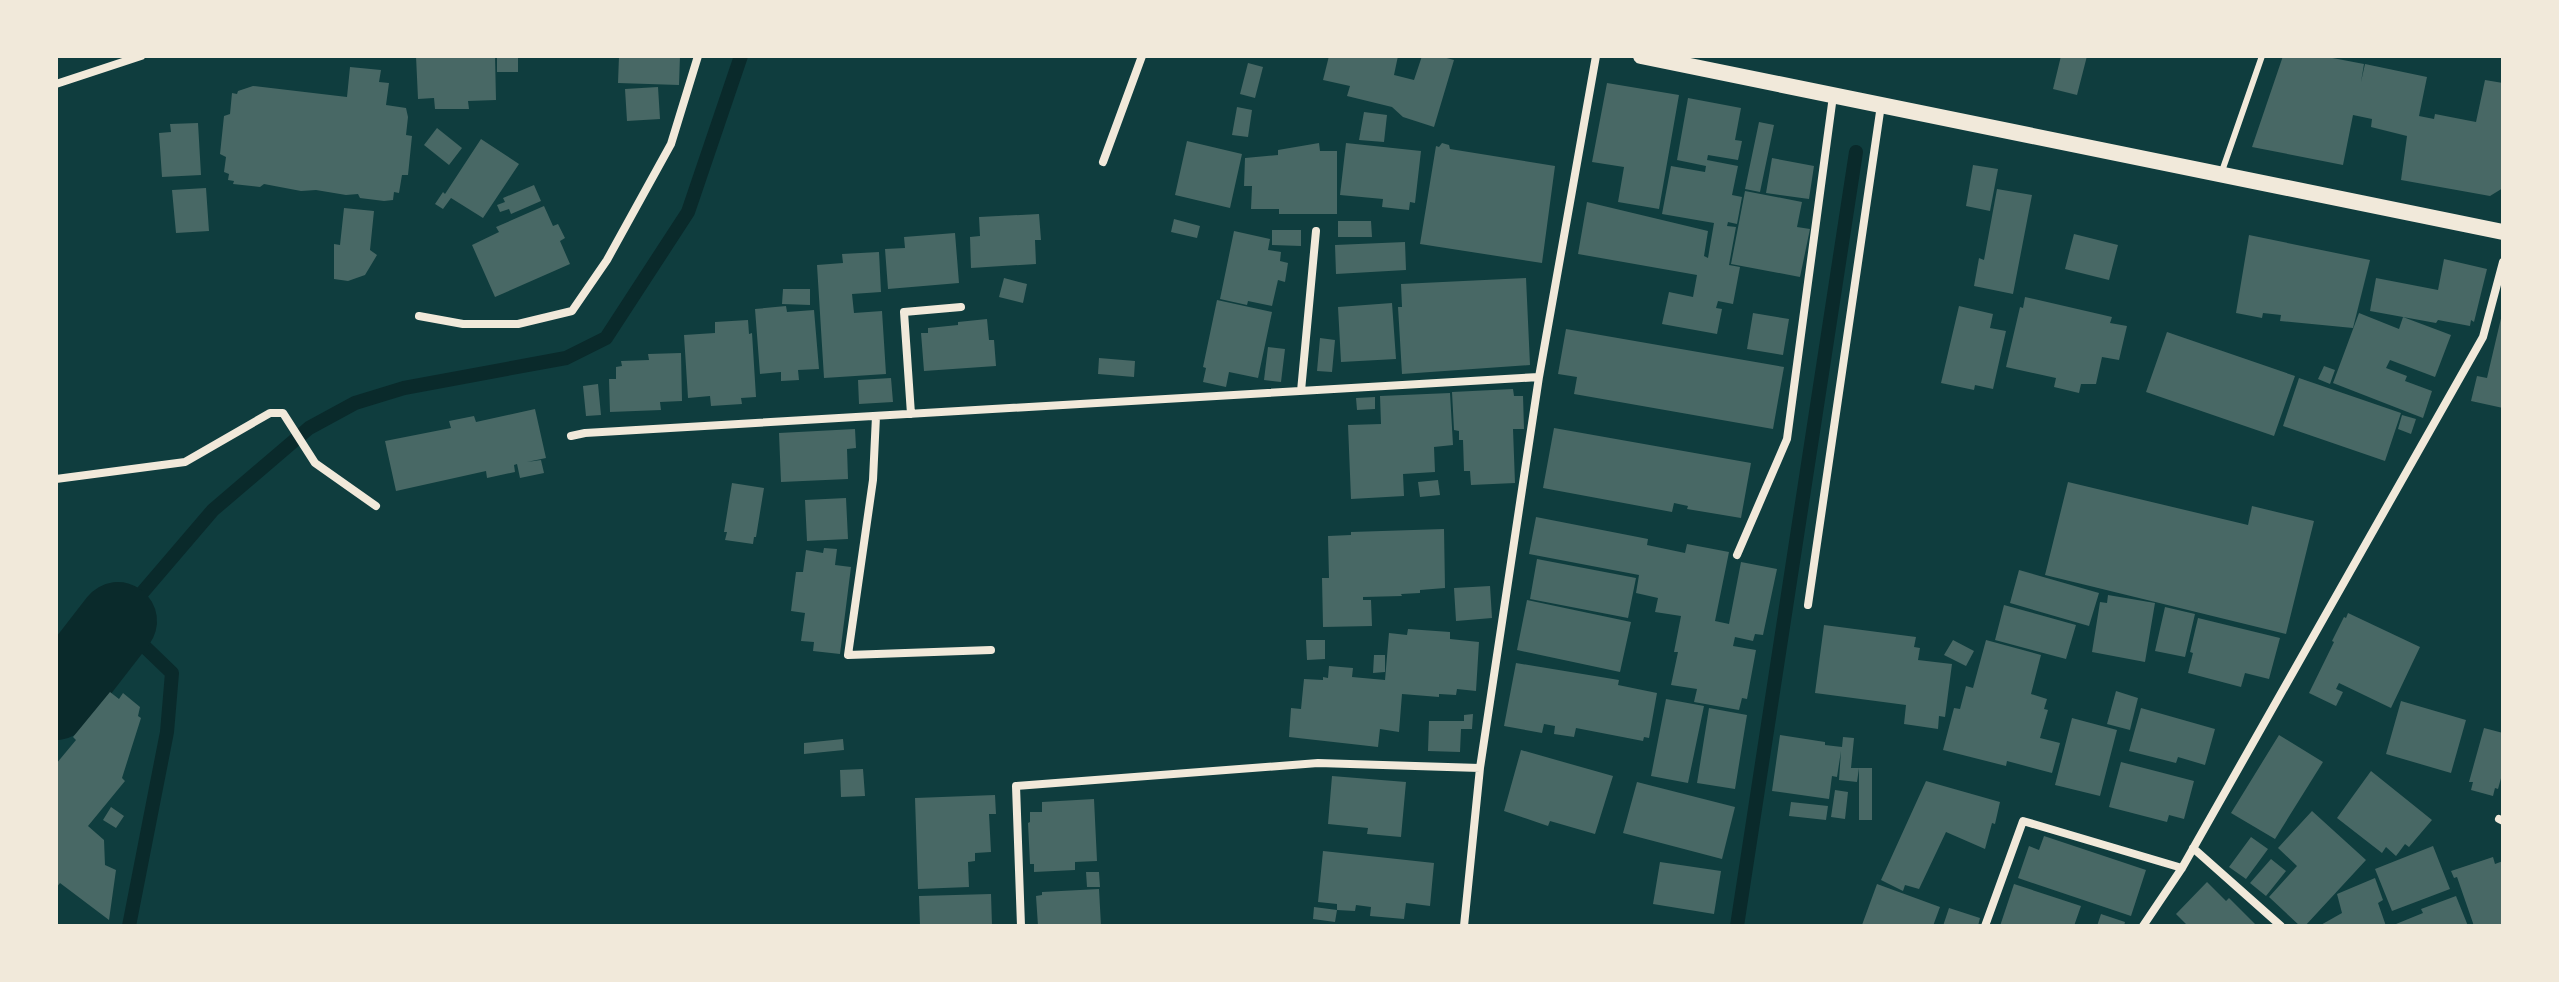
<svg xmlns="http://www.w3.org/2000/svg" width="2559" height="982" font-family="'Roboto Serif',serif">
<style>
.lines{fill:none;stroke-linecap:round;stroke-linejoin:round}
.stream{stroke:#0a2a2b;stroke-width:14}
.river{stroke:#0a2a2b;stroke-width:78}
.building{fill:#486865}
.service{stroke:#f1e9da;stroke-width:6}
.minor{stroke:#f1e9da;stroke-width:8}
.secondary{stroke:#f1e9da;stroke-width:16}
</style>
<rect width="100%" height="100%" fill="#0f3d3e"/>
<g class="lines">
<path class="stream" d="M129 926 167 732 172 673 118 621 213 510 309 428 355 403 404 388 566 358 606 338 688 212 741 56
M1737 926 1856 152"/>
<path class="river" d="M56 701 118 621"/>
</g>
<path class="building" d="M416 56H495L496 100 468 101 469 109H435L434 98 418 99Z
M497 56H518V72H497Z
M619 56H680L679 85 618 83Z
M1329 56H1398L1394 75 1414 80 1422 56H1439L1454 60 1434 127 1403 117 1392 107 1347 96 1350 86 1323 80Z
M2061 56H2087L2077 95 2053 89Z
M2283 56H2322L2364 64 2361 82 2365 64 2427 77 2419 116 2434 119 2435 114 2476 122 2485 80 2503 83V188L2490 196 2401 180 2407 136 2371 127 2372 119 2353 115 2343 165 2252 147Z
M1248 63 1263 67 1255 98 1240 94Z
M350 67 381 70 379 82 389 83 386 105 406 108 408 117 406 135 412 136 408 175H402L399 193 394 192 393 200 384 201 360 198 358 194 346 195 316 190 301 191 264 184 260 187 233 184 234 181 228 180 229 174 224 172 226 157 220 154 224 116 230 114 232 93 237 94 238 91 253 86 347 97Z
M1607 83 1679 95 1659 209 1618 202 1624 167 1592 162Z
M658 87 660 119 627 121 625 89Z
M1688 98 1741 108 1735 140 1742 141 1738 160 1708 155 1707 160 1738 166 1732 195 1742 197 1737 224 1728 222 1727 226 1736 227 1729 265 1740 267 1733 304 1718 301 1716 308 1722 309 1717 334 1662 324 1669 292 1693 297 1697 275 1578 254 1587 202 1708 231 1704 256 1708 258 1714 223 1662 214 1671 166 1705 172 1706 166 1677 160Z
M1237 107 1252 110 1248 137 1232 135Z
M1364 112 1387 115 1384 142 1359 140Z
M1759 122 1774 125 1760 192 1745 189Z
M198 123 201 175 162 177 159 133 171 132 170 124Z
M437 128 462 148 449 165 424 145Z
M481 139 519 164 483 218 451 198 443 209 435 204 443 192 445 194Z
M1187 141 1242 154 1230 208 1175 195Z
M1319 143 1320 151H1337V214H1279V209H1251L1252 186H1244L1245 158 1278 155V150Z
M1346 143 1421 151 1415 203 1410 202 1409 210 1382 207 1383 199 1340 195Z
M1442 143 1449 145 1450 149 1555 166 1542 263 1420 244 1436 146 1439 147Z
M1772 158 1814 166 1809 199 1766 193Z
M1973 165 1998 169 1990 211 1966 206Z
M534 185 541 201 511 214 509 209 500 212 497 205 505 202 503 198Z
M206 188 209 231 176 233 172 190Z
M1997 189 2032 195 2013 294 1974 286 1979 258 1984 260Z
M1745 191 1802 202 1797 227 1810 229 1800 277 1731 264Z
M544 206 553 226 558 224 565 238 560 241 570 264 495 297 472 245 499 232 496 227Z
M344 208 374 211 370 250 377 255 365 275 348 281 334 279V244L340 245Z
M1039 214 1041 240H1035L1036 264 971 268 970 237 980 236 979 217Z
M1174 219 1200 226 1197 238 1171 232Z
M1338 221H1371L1372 237H1338Z
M1272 230H1301V246L1272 245Z
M1234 231 1270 239 1268 250 1281 252 1280 261 1288 263 1285 282 1278 280 1272 306 1248 301 1247 305 1220 299Z
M955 233 959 283 888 289 885 249 905 248 904 237Z
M2074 234 2118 245 2109 280 2065 269Z
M2249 235 2370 260 2353 328 2280 321 2281 315 2263 313 2262 318 2236 313Z
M1405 242 1406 270 1336 274 1335 245Z
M879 252 881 292 852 294 854 313 882 311 886 374 824 378 817 265 843 263 842 254Z
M2444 259 2487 269 2474 322 2471 320 2470 326 2438 320 2436 323 2370 311 2376 278 2438 290Z
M1004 278 1027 284 1023 303 999 297Z
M1526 278 1530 365 1402 374 1398 307H1402L1401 284Z
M783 289H810V305L782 304Z
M2025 297 2112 317 2110 323 2127 326 2119 360 2102 357 2096 384H2081L2079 393 2054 387 2056 378 2006 367 2020 307 2023 308Z
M1217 300 1272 312 1258 378 1229 372 1226 387 1203 382 1206 368 1203 367Z
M1392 303 1396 359 1341 362 1338 307Z
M786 306 787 312 814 310 819 369 798 370 799 380 781 381V372L760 374 755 309Z
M1959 306 1993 314 1990 328 2006 331 1993 389 1975 385 1974 390 1941 383Z
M1753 313 1789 319 1783 355 1747 349Z
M2359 313 2399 329 2403 317 2451 335 2435 377 2390 360 2386 368 2407 376 2405 381 2432 391 2423 418 2333 383Z
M2502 314H2503V408L2471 401 2477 376 2487 378Z
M987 319 989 340H994L996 366 924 371 921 333H928V328L958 325V322Z
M748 320 749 334 752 333 756 397 741 398 742 404 711 406 710 396 688 398 684 335 715 333V322Z
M1566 329 1784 367 1773 429 1574 394 1577 377 1558 374Z
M2167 332 2295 376 2274 436 2146 392Z
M1320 338 1335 340 1332 372 1317 371Z
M1268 347 1285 349 1281 382 1264 380Z
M681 353 682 401 660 402 661 410 610 412 609 379H616V367L622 366 621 361 649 360 648 354Z
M1099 358 1135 361 1134 377 1098 374Z
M2324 366 2335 370 2330 384 2318 379Z
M891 378 893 402 859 404 858 380Z
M2299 378 2401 413 2385 461 2283 426Z
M598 384 601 415 586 416 583 386Z
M1513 389 1514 396H1523L1524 429H1513L1515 483 1471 485 1470 471H1464L1463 440H1459V431L1454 430 1452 392Z
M1450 393 1453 445 1434 447 1435 472 1403 474 1404 496 1351 499 1348 425 1381 424 1380 396Z
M1375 397V409L1357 410 1356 398Z
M535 409 546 458 527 462 541 460 544 473 520 478 517 464 514 465 515 472 487 478 486 471 396 491 385 441 451 428 449 421 474 416 476 422Z
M2402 415 2416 419 2411 434 2398 429Z
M1554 428 1751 463 1741 518 1687 509 1688 506 1674 503 1672 512 1543 488Z
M855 429 856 448 847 449 848 479 781 482 779 433Z
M1438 480 1440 495 1420 497 1418 482Z
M2068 482 2248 525 2252 506 2314 521 2286 634 2045 575Z
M732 483 764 488 756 537H754L753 544 725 540 727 532H724Z
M846 498 848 539 807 541 805 500Z
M1536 517 1648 539 1647 545 1685 553 1687 544 1729 552 1715 621 1729 624 1741 562 1777 569 1763 635 1755 634 1753 641 1735 637 1733 646 1756 650 1747 699 1742 698 1739 710 1694 702 1697 689 1671 685 1678 652H1674L1681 616 1655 612 1658 598 1636 593 1639 575 1529 554Z
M1444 529 1445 588 1420 590V593L1401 594 1402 596 1363 597V600H1371L1372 626 1323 627 1322 578H1329L1328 536 1351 535V532Z
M824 548 837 549 835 565 851 567 840 654 813 651 814 642 801 641 805 613 791 611 796 572H803L806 550 823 553Z
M1537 559 1636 578 1628 618 1530 599Z
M2019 570 2099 593 2089 626 2010 603Z
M1490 586 1492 618 1456 621 1454 588Z
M2108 595 2155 603 2145 662 2092 652 2100 602 2107 603Z
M1527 600 1631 622 1620 672 1517 650Z
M2004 605 2076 625 2066 659 1995 640Z
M2165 607 2195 614 2185 657 2155 651Z
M2348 613 2420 647 2391 708 2339 683 2336 689 2343 692 2336 706 2309 693 2334 642 2332 641 2344 617 2346 618Z
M2198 618 2280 638 2269 679 2245 673 2241 687 2188 673 2193 653 2190 652Z
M1824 625 1916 637 1914 647 1920 648 1918 660 1952 664 1945 717 1939 716 1938 729 1904 724 1906 705 1815 693Z
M1408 629 1450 632V639L1479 642 1476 691 1457 689 1456 695 1439 694V697L1402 694 1399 732 1380 729 1378 747 1289 737 1291 708 1301 709 1304 679 1323 680V677L1328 678 1329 666 1353 668 1352 677 1385 680 1389 633 1407 635Z
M1306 640H1325V659L1307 660Z
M1953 640 1974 651 1966 666 1944 655Z
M1986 640 2041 655 2031 694 2047 699 2044 709 2048 710 2040 738 2060 743 2052 773 2007 761 2006 766 1943 750 1954 708 1960 709 1966 686 1973 688Z
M1374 655H1385V672L1373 673Z
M1516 663 1619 680 1618 685 1657 693 1649 738 1644 737 1643 741 1576 728 1574 737 1554 734 1555 726 1544 724 1542 733 1504 726Z
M2116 691 2138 698 2130 730 2107 724Z
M110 692 119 699 123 693 140 707 138 716 141 718 122 778 125 781 88 826 104 840 105 865 116 870 109 920 60 883 56 888V764L76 740 73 737Z
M1666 699 1704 706 1688 783 1651 776Z
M2401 701 2466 720 2451 773 2386 754Z
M1709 708 1747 715 1735 789 1697 783Z
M2141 708 2215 729 2205 765 2178 757 2176 763 2129 751Z
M1473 714 1472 729H1461L1460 752 1428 751 1429 721H1464V715Z
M2072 718 2117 730 2100 796 2055 785Z
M2484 728 2503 733V771L2498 789 2495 788 2493 796 2471 790 2473 782H2469Z
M1780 735 1825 742V745L1842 747 1843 737 1854 738 1851 768H1859L1857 782 1839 780 1841 751 1837 777 1832 776 1829 799 1772 791Z
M2279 735 2323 762 2275 839 2231 813Z
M843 739 844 750 804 754V743Z
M1521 750 1613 776 1595 834 1550 821 1548 826 1504 811Z
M2121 762 2194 781 2184 819 2169 815 2167 822 2109 807Z
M1859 768H1872V820H1859Z
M863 769 865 796 841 797 840 770Z
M2371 771 2432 820 2409 847 2405 844 2396 856 2386 847 2382 853 2337 818Z
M1332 776 1406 782 1401 837 1367 834 1368 828 1328 824Z
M1926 781 2000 802 1995 824 1992 823 1985 849 1946 832 1919 889 1905 885 1903 891 1881 880Z
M1637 782 1735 807 1722 859 1623 833Z
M1835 790 1848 792 1845 819 1831 817Z
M995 795 996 814H989L991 852 975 853V861L968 862 969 887 918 889 915 798Z
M1094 799 1097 861 1075 862V870L1034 872V864H1030L1028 823 1030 822V812H1042V802Z
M1791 802 1828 806 1826 820 1789 816Z
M111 807 124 816 116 828 103 820Z
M2312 811 2366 860 2305 926H2300L2269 897 2297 866 2278 848Z
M2044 836 2146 870 2131 916 2018 878 2029 846 2039 850Z
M2251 837 2268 849 2246 879 2229 867Z
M2433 846 2450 889 2392 911 2375 869Z
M1323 851 1434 863 1430 906 1406 903 1404 919 1370 916 1371 907 1356 905 1355 911 1337 910V904L1318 902Z
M2493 857 2495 864 2503 861V926H2474L2457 877 2454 878 2451 871Z
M2271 859 2286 871 2266 896 2250 883Z
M1660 862 1721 871 1714 914 1653 904Z
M1086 872H1099L1100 887H1087Z
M2375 878 2383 900 2378 903 2386 926H2319L2342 913 2337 894Z
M2207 882 2226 901 2229 898 2257 926H2188L2176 914Z
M1877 884 1940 907 1933 926 1862 925Z
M2014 884 2081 906 2074 926H2000Z
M1099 889 1101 926H1038L1036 896 1042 895V892Z
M991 894 992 926H920L919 896Z
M2456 896 2468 926H2397L2396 924 2423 913 2421 909Z
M1314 907 1337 910 1335 922 1313 919Z
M1949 908 1980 918 1978 926H1943Z
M2101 914 2125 922 2124 926H2097Z"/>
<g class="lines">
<path class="service" d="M2221 174 2262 56"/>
<path class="minor" d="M56 84 141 56
M1103 162 1142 56
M419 316 463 324H518L572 311 607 260 671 144 698 56
M1301 391 1316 231
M911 414 904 312 961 307
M876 416 873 480 848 655 991 650
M571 436 585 433 1539 377
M56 479 185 462 270 413H283L315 463 376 506
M1737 555 1787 439 1833 96
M1808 605 1881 105
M2499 819 2503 821
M2193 848 2281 926
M1021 926 1016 786 1318 763 1480 768
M1464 926 1480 768 1539 377 1596 56
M1985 926 2023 821 2182 868
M2143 926 2182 868 2483 337 2503 262"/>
<path class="secondary" d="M1641 56 2503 232"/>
</g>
<rect width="2559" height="982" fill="none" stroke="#f1e9da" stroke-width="116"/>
</svg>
